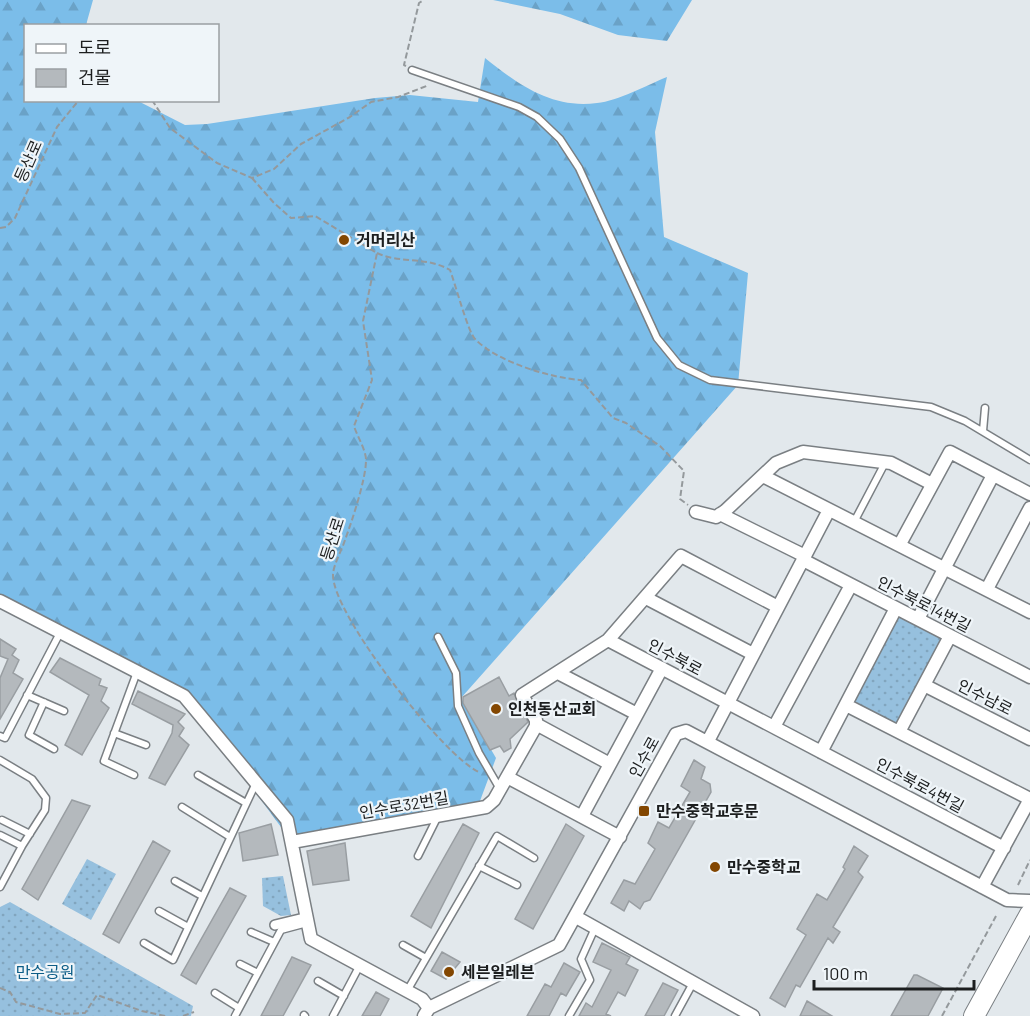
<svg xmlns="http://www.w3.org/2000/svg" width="1030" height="1016" font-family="Barlow,'Noto Sans KR',sans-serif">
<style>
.grass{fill:url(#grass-dots)}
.forest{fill:url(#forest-firs)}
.building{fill:#b4b9bd;stroke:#999ea2;stroke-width:1.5}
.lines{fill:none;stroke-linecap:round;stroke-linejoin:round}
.service-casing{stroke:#7a7f83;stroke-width:9}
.pedestrian-casing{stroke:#7a7f83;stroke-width:12}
.minor-casing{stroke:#7a7f83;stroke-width:15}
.primary-casing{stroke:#7a7f83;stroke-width:22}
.path{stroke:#94999c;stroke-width:2;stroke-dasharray:6 3;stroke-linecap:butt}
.service{stroke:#fff;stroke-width:6}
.pedestrian{stroke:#fff;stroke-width:9}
.minor{stroke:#fff;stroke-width:12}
.primary{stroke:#fff;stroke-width:20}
.poi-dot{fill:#834702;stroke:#eff5f9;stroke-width:2}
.labels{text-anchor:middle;stroke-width:4.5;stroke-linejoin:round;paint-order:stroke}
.street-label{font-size:16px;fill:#1c1e1f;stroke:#eff5f9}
.poi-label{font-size:16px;font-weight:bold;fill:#1c1e1f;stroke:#eff5f9;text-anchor:start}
.park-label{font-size:16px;fill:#0c5d87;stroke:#eff5f9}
</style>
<defs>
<pattern id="grass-dots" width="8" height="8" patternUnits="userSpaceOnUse" patternTransform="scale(1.5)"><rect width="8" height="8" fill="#96c0de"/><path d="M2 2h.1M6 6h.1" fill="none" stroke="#81a5be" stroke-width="1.8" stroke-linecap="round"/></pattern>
<pattern id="forest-firs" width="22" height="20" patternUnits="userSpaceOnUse" patternTransform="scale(1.5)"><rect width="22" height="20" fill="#7bbde9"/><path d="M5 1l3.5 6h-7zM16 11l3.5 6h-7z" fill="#6aa2c7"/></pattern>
</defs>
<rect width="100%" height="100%" fill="#e2e8ec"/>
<path class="grass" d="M896 608 950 636 899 732 846 705Z
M87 859 116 874 91 920 62 904Z
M283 876 291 915 281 916 263 906 262 878Z
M10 902 193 1006 191 1016H0V907Z"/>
<path class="forest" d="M0 0H93L86 25 26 26V100L138 101 185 125 207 124 375 98 410 95 478 102 485 58C519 85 552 109 597 103 618 101 647 85 667 77L655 132 664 237 748 273 738 385 461 698 496 758 477 809 292 842 190 704 0 600Z
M493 0H692L667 41 618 35 560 14Z"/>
<path class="building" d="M0 639 16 649 12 655 19 660 13 673 23 679 0 719V678L8 659 0 656Z
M60 658 101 679 99 685 107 688 101 701 109 708 82 755 65 745 89 695 50 672Z
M499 677 509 696 514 693 528 722 510 739 511 748 504 752 500 746 490 750 463 703V697Z
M138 691 185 714 178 722 184 728 179 736 189 745 165 785 149 778 172 733 173 725 132 704Z
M694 760 705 767 701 779 710 784 711 792 650 900 644 902 640 909 629 901 624 911 611 903 624 880 635 884 655 849 648 843 658 822 669 828 690 792 681 786Z
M72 800 90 806 38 900 22 889Z
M271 824 278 855 243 861 239 833Z
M463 824 479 833 431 928 411 916Z
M566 824 584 836 533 929 515 919Z
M153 841 170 851 119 943 103 934Z
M345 843 349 880 313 885 307 851Z
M854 846 868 856 858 872 863 877 833 927 840 932 833 943 828 938 800 987 796 985 785 1007 770 998 806 935 797 929 817 894 827 900 845 869 843 867Z
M230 888 246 896 196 984 181 975Z
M602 943 630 957 626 964 638 970 625 996 618 992 606 1014 611 1016H579L586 1003 592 1007 611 970 593 962Z
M442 952 460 962 446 979 431 971Z
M292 957 311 965 283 1016H261Z
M564 963 580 972 566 996 561 993 549 1016H527L545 984 551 987Z
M914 975H917L943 988 928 1016H891Z
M663 983 678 990 664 1016H645Z
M376 992 389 999 380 1016H362Z
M807 1001 832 1016H800Z"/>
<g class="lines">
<defs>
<path id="service" d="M412 70 519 107 537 117 560 139 579 168 657 338 679 365 710 380 931 407 965 421 1030 460
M983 431 985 408
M854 522 885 463
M438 637 456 673 458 706 479 753 500 789
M27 695 64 711
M44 702 29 735 54 749
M114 733 146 745
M0 736 5 738 61 631
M0 760 32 779 46 798 45 810 22 846 0 887
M134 775 104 761 137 672
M198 775 246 803
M182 807 230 837
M2 820 30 834
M0 835 22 846
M418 856 438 816
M479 866 517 885
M175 881 202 896
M159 911 188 927
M251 932 274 942
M144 943 173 960 256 783
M403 945 426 958
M240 964 258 973
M318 981 344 996
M407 991 497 836 534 858
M215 993 239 1008
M304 1015 305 1016
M235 1016 281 930 307 923
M333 1016 360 965
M569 1016 590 980 581 959 595 928
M675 1016 693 983"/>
<path id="pedestrian" d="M275 925 304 918"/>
<path id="minor" d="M763 476 1030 612
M696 512 716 517 725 511 776 463 803 452 891 463 932 484
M720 514 805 556
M900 544 950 452 1030 494
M803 560 1030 677
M987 589 1030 508
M646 598 753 654
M0 601 184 696 287 820 311 939 422 999 429 1008
M918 619 993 475
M608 640 1004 848
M558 673 637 714
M924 685 1030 739
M846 705 1030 799
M536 724 610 764
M774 727 851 585
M899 732 950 636
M708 741 829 510
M821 752 896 608
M507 777 620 837
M582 816 662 668
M292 842 486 807 494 800 536 726V720L522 695 608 640 681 556 778 607
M982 887 1030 799
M576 917 753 1016
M424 1016 429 1008 559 945 676 734 686 731 1007 900 1030 901"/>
<path id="primary" d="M974 1016 1030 914"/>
</defs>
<use href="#service" class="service-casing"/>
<use href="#pedestrian" class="pedestrian-casing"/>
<use href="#minor" class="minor-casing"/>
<use href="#primary" class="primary-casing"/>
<path class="path" d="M406 66 404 65 419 3 424 0
M152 100 170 128 217 163 252 178 274 169 301 144 350 117 371 102 398 97 429 85
M252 178 274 203 291 218 315 216 377 253 363 321 372 380 354 426C357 436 366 450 366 460 366 479 352 521 345 540 342 550 334 563 333 574 331 613 444 757 479 772
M0 228 6 227 15 218 57 127 79 100
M377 253C400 264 426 256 450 270 455 283 468 332 475 339 497 362 551 378 581 380L613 418 626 423 660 446 684 471 680 499 688 505
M1018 885 1030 860
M0 988 10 992 16 1002 60 1014 85 1013 97 995 142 1011 165 1016
M183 1016 194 1012
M942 1016 996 916"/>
<use href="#service" class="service"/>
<use href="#pedestrian" class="pedestrian"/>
<use href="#minor" class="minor"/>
<use href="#primary" class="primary"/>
</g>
<g class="poi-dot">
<circle cx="344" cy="240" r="6"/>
<circle cx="496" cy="709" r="6"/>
<rect x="638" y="805" width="12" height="12" rx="3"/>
<circle cx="715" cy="867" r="6"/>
<circle cx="449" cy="972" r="6"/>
</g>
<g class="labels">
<g class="street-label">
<text transform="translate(28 161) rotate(-66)" y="6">등산로</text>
<text transform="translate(332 539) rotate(-72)" y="6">등산로</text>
<text transform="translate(924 604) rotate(27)" y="6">인수북로14번길</text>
<text transform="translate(675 657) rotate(28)" y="6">인수북로</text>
<text transform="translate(985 697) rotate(27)" y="6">인수남로</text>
<text transform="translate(644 757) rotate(-61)" y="6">인수로</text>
<text transform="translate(920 785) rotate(28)" y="6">인수북로4번길</text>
<text transform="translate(404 805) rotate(-10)" y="6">인수로32번길</text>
</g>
<g class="poi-label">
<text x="356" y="246">거머리산</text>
<text x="508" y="715">인천동산교회</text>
<text x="656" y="817">만수중학교후문</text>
<text x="727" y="873">만수중학교</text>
<text x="461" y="978">세븐일레븐</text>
</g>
<g class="park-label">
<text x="45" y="978">만수공원</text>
</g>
</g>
<rect x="24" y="24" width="195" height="78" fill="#eff5f9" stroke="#9b9fa2" stroke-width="1.5"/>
<rect x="36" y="44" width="30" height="9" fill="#ffffff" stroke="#9b9fa2" stroke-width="1.5"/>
<text x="78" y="54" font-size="18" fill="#1c1e1f">도로</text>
<rect x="36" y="69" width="30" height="18" fill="#b4b9bd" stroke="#9b9fa2" stroke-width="1.5"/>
<text x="78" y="84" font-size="18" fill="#1c1e1f">건물</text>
<path d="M814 980v9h160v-9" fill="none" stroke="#1c1e1f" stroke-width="3"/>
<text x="823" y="980" font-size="18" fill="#1c1e1f" stroke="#eff5f9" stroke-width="4.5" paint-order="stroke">100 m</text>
</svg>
